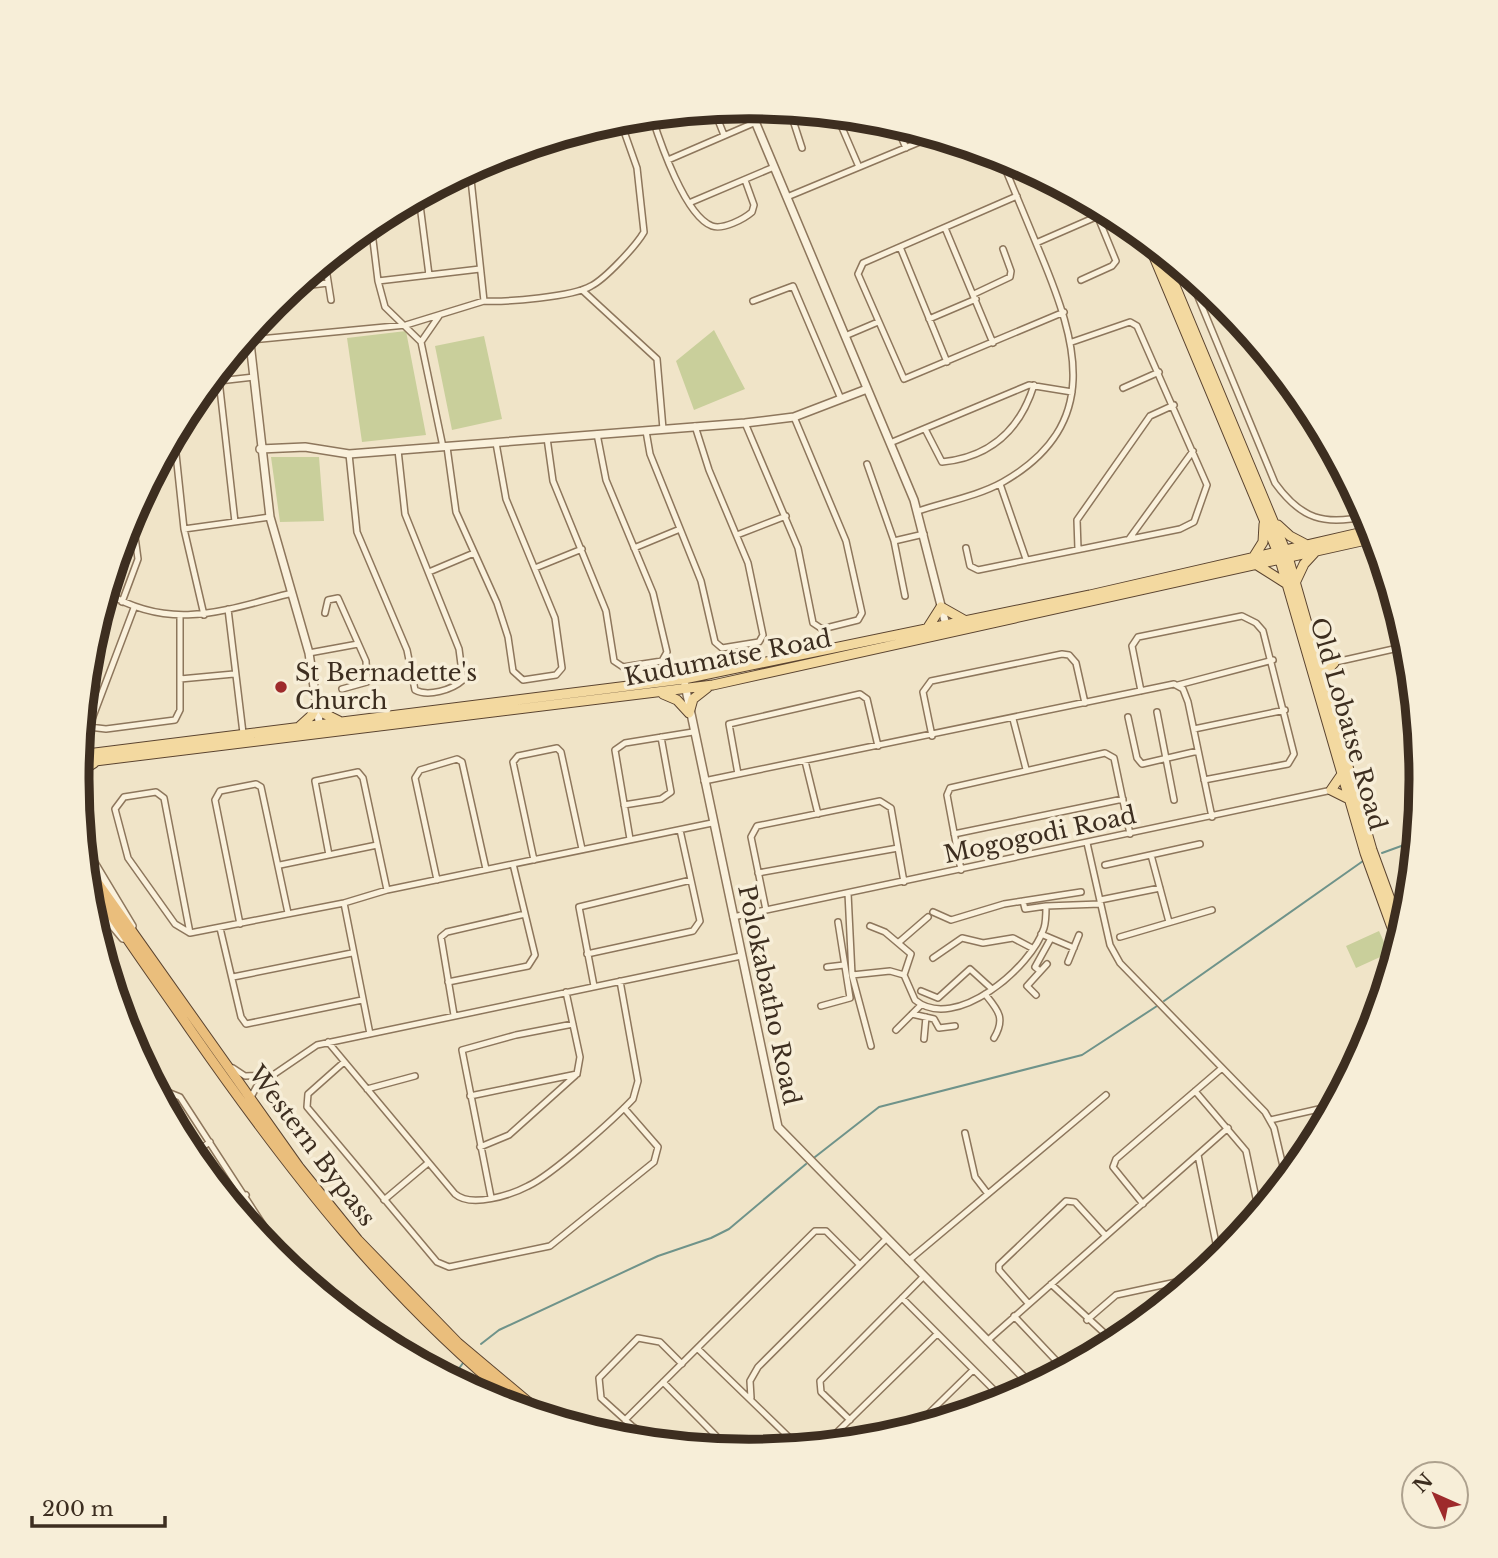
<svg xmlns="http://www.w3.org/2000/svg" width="1498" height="1558" font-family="'Libre Baskerville',serif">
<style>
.green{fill:#c9cf9b}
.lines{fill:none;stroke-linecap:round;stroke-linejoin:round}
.stream{stroke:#6f938a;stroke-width:2}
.minor-casing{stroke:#8d765c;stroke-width:8}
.tertiary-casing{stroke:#8d765c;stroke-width:10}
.primary-casing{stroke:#5b4430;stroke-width:11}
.trunk-casing{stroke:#5b4430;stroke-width:11}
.minor{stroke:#faf1dc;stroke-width:5}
.tertiary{stroke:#faf1dc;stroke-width:7}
.primary{stroke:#f3d9a0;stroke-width:9}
.trunk{stroke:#eabe7c;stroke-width:9}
.poi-dot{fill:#9e2a2b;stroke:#f7eed8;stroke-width:2.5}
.labels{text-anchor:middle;stroke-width:7;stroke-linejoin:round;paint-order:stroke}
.street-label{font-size:24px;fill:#3d2e20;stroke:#f7eed8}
.poi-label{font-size:24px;fill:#3d2e20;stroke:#f7eed8;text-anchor:start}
.rim{fill:none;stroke:#3d2e20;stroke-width:9}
</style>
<rect width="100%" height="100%" fill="#f0e4c8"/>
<path class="green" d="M714 330 745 389 694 410 676 361Z
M406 331 426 435 362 442 347 338Z
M484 336 502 419 452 430 435 346Z
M271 457H319L324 521 280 522Z
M1379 931 1389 953 1356 968 1346 946Z"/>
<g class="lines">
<path class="stream" d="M1382 853 1415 841
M1164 1001 1363 861
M815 1157 879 1107 1082 1055 1157 1006
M481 1344 499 1330 658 1256 711 1238 729 1229 806 1164
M452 1378 463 1363"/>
<defs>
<path id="minor" d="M714 110 724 135
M790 111 802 148
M837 116 859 167
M652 117C660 142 685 216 712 226 723 230 744 219 752 212L754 205 745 180
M896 125 906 148
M668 160 756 122
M470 170 484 301C508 302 572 297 591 286 605 279 636 246 644 232L637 168 620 120
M1041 186 1051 182
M1017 196 863 263 858 274 904 379 1064 312
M419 197 429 275
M787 197 934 136
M689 203 774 167
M371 224 378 281 385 307 421 342 443 447
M945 228 993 343
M1036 243 1098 216
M900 247 947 362
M325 262 331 300
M1189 275 1275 483C1301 519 1324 526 1367 516
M1081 280 1112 266 1116 261 1093 205
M378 281 480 269
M295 287 328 283
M582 290 657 359 663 429
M974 294 1010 277 1011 271 1003 249
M753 301 793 286 841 399
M929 319 976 299
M845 336 878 322
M250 340 406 325 484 301
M421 342 439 316
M219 380 235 522
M210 382 254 377
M1123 388 1159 372
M745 423 798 548 813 623 822 629 858 620 862 613 846 541 794 417
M925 429 942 462C991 457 1020 430 1034 385
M646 431 650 454 701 581 715 642 722 648 759 642 763 635 748 563 709 470 695 426
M174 435 184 529 204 615
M547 438 553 481 606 611 614 661 623 667 662 661 667 652 653 593 606 480 597 434
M890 443 1029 385 1072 392
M447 447 456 512 497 603 508 637 513 671 523 680 556 675 562 668 555 618 506 499 496 443
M166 452 176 450
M349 454 357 532 407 650 415 690C428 697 452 690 463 680L459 649 405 514 398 450
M867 464 894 541 905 596
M1000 484 1026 559
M918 511C945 502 978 496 1003 482 1103 425 1077 342 1041 255 1027 222 1014 189 1000 156
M184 529 270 517
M737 535 786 516
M1129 539 1193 451
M894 541 924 534
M634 548 680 529
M966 548 970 566 978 570 1180 529 1194 522 1207 485 1137 326 1130 322 1072 342
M1078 549 1077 520 1150 416 1174 405
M535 568 582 549
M429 572 474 553
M107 593C172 632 225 610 292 593
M122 602 138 559 132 514
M228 609 243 733
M325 613 328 600 338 598 366 661 367 682 342 689
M309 653 358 644
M1318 666 1407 646
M180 679 234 674
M1178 685 1273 660
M1141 691 1132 646 1138 637 1242 616 1256 623 1263 631 1294 754 1288 764 1204 780
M1157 712 1174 800
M1128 717 1137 758 1142 764 1198 751
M1013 719 1026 769
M89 727 106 729 175 720 180 710V617
M1194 729 1285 710
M932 736 923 692 931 681 1062 654 1069 655 1076 663 1085 703
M85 755 89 727 134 608
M805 761 818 814
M738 774 729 724 860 694 867 699 878 746
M704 781 1174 684 1183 689 1188 702 1212 817
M624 805 661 799 671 792 661 737
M954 834 1123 799
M630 839 615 750 625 743 693 732
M1087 843 1110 945 1120 963 1265 1112 1274 1128 1286 1179
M329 855 315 781 358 772 363 778 387 890
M1151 855 1169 922
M534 860 513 762 518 756 557 748 561 752 582 849
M280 865 377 845
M1105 865 1200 844
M961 870 947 795 950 788 1105 753 1114 758 1130 834
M758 873 898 848
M437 880 415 778 420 770 457 759 462 762 486 869
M848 893 852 975 871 1046
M1100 900 1160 888
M344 903 370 1034
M1046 906 1100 904
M766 910 751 837 757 826 880 801 891 808 904 882
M933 912 951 920 1004 904 1081 892
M733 917 1332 790
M240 924 215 800 220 791 256 784 261 787 288 913
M870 926 885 932 911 954 904 975 915 1000C955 1033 1032 967 1044 928 1046 922 1046 913 1046 906L1025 909 1023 901
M220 928 241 1017 246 1024 362 1000
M190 933 164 798 156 792 124 797 115 809 128 858 175 924 190 933 344 903 387 890 712 823
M1041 934 1074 948
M1120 937 1212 910
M898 943 928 917
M587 954 693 931 700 921 680 830
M933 958 962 938 983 943 1013 938 1032 948
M1068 962 1079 935
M827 967 844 965
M1040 971 1035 967 1050 940
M852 975 890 971 904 975
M233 977 352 953
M448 982 528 966 535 955 513 864
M594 986 579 907 691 880
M921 991 938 998 970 969 992 989
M985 994C998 1010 1006 1018 994 1038
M1036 995 1027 986 1047 964
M118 1001 137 1032 132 1043
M821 1006 850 998 838 922
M912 1014 934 1019 939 1028 955 1026
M454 1015 441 937 447 932 525 914
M896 1030 921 1005
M924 1039 926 1017
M328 1042 455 1194C471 1208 511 1195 528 1186 552 1175 614 1119 633 1099L638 1081 620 981
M344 1062 308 1094 307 1107 437 1262 449 1267 550 1246 654 1162 658 1147 624 1108
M233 1068 245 1076 268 1075
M367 1089 415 1076
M1195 1091 1246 1151 1259 1212
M470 1096 577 1074
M251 1097 257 1086 317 1045 741 956
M162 1099 170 1093 180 1097 291 1268
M1270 1120 1332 1106
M965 1133 975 1177 988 1194
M480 1147 509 1135 577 1074 580 1057 566 992
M192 1154 210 1142
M1198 1155 1219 1258
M491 1197 462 1050 516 1035 573 1024
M384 1200 428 1163
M233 1204 246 1195
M1143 1204 1113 1167 1116 1159 1222 1068
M908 1261 1106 1095
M1051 1284 1114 1342
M902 1298 1004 1400
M1028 1303 999 1270V1265L1066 1201 1075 1202 1106 1236
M1014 1316 1064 1369
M1087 1320 1116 1295 1195 1278
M987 1341 1228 1128
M698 1349 798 1446
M663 1382 729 1449
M751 1398 750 1381 758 1367 886 1239
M930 1413 943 1419
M625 1420 815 1231H826L860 1265
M850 1420 821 1392 820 1381 923 1277
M915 1427 972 1371
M657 1442 632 1426 601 1398 599 1378 638 1338 660 1342 682 1364
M826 1443 936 1335
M712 1447 720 1440"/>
<path id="tertiary" d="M749 107 914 500 947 629
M249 334 270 517 309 653 320 728
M260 449 305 447 349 454 745 423 794 417 867 389
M685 685 778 1127 1032 1386
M84 846 132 926
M88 896 123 938"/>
<path id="primary" d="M1147 240 1278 553 1365 853 1398 944
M1161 252 1288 557 1372 850 1402 932
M1278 525 1290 536 1309 546
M1253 558 1263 542 1264 524
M1257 565 1287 584
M1296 581 1304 564 1316 551
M927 629 941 607 964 620
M1316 653 1334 663 1322 676
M663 694 677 700 689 713
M318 703 325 714 339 721
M689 713 693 699 707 688
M300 726 311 716 318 703
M79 755 684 679 1090 595 1372 530
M79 763 713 685 1375 538
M78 773 94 763
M1342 774 1331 790 1349 799"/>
<path id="trunk" d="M85 865 299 1167 358 1240 458 1343 545 1416
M102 901C131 946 162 988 192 1032 291 1174 390 1302 527 1411"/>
</defs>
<use href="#minor" class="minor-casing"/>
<use href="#tertiary" class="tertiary-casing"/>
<use href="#primary" class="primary-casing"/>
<use href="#trunk" class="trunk-casing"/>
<use href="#minor" class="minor"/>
<use href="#tertiary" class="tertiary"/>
<use href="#primary" class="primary"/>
<use href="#trunk" class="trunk"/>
</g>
<circle class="poi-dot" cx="281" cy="687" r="7"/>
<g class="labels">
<g class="street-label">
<text transform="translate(728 658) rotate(-11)" y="8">Kudumatse Road</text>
<text transform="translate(1348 724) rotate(74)" y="8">Old Lobatse Road</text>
<text transform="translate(1040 835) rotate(-12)" y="8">Mogogodi Road</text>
<text transform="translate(769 995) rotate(78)" y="8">Polokabatho Road</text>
<text transform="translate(312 1146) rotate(53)" y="8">Western Bypass</text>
</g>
<g class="poi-label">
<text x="295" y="681">St Bernadette's<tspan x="295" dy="28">Church</tspan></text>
</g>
</g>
<path d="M0 0H1498V1558H0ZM89 779a660 660 0 1 1 1320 0a660 660 0 1 1-1320 0Z" fill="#f7eed8" fill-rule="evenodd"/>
<path class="rim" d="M89 779a660 660 0 1 1 1320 0a660 660 0 1 1-1320 0Z"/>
<g transform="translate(1435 1495) rotate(315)"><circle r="33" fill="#f7eed8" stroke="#ada18e" stroke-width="2"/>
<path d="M0-5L12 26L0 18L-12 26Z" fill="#9e2a2b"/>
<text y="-10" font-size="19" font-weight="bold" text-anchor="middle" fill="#3d2e20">N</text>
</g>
<path d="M32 1516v10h133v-10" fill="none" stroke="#3d2e20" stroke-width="3.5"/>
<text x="42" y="1516" font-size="21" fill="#3d2e20" stroke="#f7eed8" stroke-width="5" paint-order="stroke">200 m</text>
</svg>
